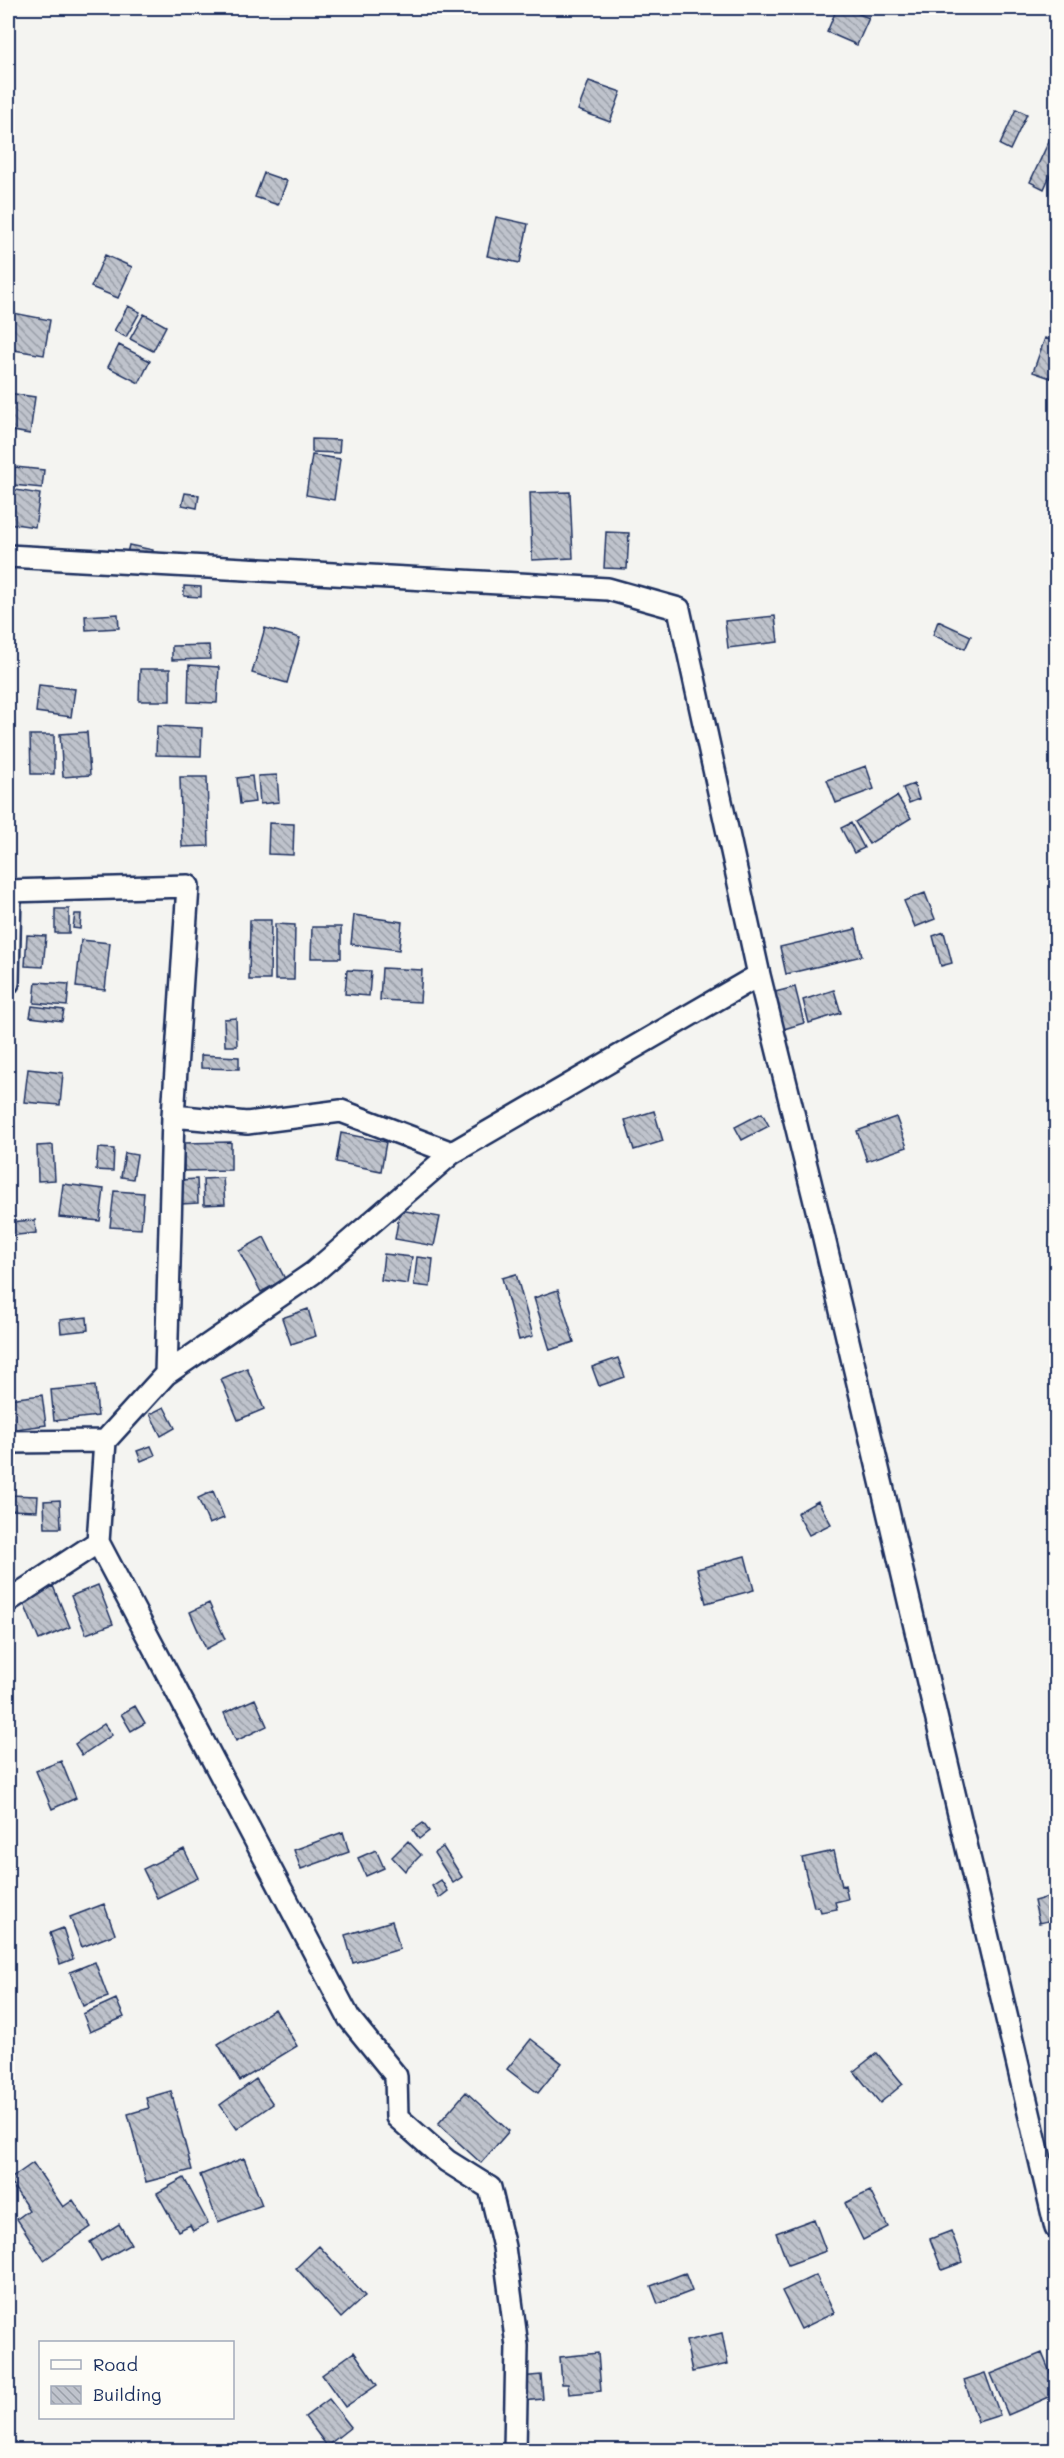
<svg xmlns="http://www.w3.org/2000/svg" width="1064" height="2458" font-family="Mali,sans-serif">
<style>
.building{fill:url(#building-back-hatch);stroke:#1b2f5e;stroke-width:1.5}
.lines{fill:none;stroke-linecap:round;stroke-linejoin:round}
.minor-casing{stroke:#1b2f5e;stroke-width:26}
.minor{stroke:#fdfcf7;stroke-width:21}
</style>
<defs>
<pattern id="building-back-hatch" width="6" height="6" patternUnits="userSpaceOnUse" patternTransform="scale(1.5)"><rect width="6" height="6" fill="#bfc3cc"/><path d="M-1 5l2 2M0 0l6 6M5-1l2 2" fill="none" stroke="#9a9fa9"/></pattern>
</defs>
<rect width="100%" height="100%" fill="#f4f4f1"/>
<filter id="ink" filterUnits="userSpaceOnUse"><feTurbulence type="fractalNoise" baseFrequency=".0167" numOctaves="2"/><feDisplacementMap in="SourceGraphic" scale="12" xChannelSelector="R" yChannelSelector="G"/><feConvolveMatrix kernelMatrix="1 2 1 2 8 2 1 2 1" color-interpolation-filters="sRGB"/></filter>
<g filter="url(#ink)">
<path class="building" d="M837 8H845L869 18 857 45 827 32Z
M589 81 621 92 610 122 578 110Z
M1016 109 1027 114 1010 150 1000 145Z
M1056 126V162L1044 189 1030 182Z
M264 173 287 181 278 205 255 197Z
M496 217 528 224 520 263 487 256Z
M105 255 132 267 118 298 91 287Z
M128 306 140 312 126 337 114 331Z
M8 312 50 320 44 355 8 349Z
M144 314 166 326 153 351 130 339Z
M1045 338 1056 342V380L1033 372Z
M119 345 150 361 139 383 108 367Z
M8 393 35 397 30 434 8 430Z
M312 439 340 440 339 453 312 452Z
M312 455 340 459 334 500 306 495Z
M15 467 44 470 42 488 13 485Z
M10 489 40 494 35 527 8 523Z
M570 492 573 558 532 560 530 493Z
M185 493 199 495 197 508 182 505Z
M606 532 629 533 627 569 604 568Z
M129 545 153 550 152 558 127 553Z
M184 586 201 587V597L184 596Z
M118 614 119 628 86 630 85 616Z
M775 616 778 642 728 648 725 621Z
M938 621 971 636 965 649 933 635Z
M265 628 300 638 287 683 252 673Z
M209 645 210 659 172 660V646Z
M189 665 219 667 217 703 188 702Z
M140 669H170V701H139Z
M39 685 75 689 71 717 36 712Z
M157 726 202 728 201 756 156 755Z
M87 732 90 775 63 777 60 734Z
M30 735H54V774H31Z
M866 766 874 789 836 803 827 780Z
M277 775 279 802 260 804 258 776Z
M252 776 255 802 240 804 237 778Z
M180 777H207L209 846 182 847Z
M914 784 919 799 909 803 903 788Z
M897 796 911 818 869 844 855 822Z
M269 823 294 824 293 855 268 854Z
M851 823 864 848 854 853 841 828Z
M925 893 935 919 915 927 904 901Z
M55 909H69V933H55Z
M75 914H81L80 929 73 928Z
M354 915 402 922 399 950 351 944Z
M250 920H271L270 980H249Z
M275 924 295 925 294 980H275Z
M312 927H341V958H311Z
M856 929 862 956 786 974 780 947Z
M944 932 952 963 941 966 933 936Z
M27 935 46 936 43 967 25 966Z
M81 940 110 943 105 990 76 987Z
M382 968 422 970 420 1002 380 1000Z
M347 970 371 971 369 996 345 994Z
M36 982 69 984 67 1006 34 1003Z
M795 987 804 1023 784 1029 775 992Z
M834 990 841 1013 809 1023 803 1000Z
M32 1006 64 1010 62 1021 30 1017Z
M236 1018 237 1046H225L224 1019Z
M201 1055 239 1057V1069L201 1068Z
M28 1069 63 1073 60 1105 24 1102Z
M654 1111 663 1141 634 1150 625 1120Z
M762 1113 769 1126 742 1140 735 1127Z
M896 1117 907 1147 867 1161 857 1131Z
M341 1133 386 1142 381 1171 336 1162Z
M231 1142V1170L184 1171V1143Z
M53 1145 55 1180 38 1181 37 1146Z
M98 1148 114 1149 113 1171 96 1170Z
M125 1153 137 1155 133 1179 121 1177Z
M223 1178 225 1204 204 1205 203 1179Z
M197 1179 198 1203 181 1204 180 1180Z
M63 1184 104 1189 100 1221 59 1217Z
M114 1191 144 1193 141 1229 110 1227Z
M400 1210 440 1217 434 1246 395 1239Z
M35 1220 36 1233 8 1236V1222Z
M264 1237 285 1279 261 1292 239 1251Z
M384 1254 412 1257 408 1284 381 1280Z
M417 1257 433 1259 430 1287 414 1285Z
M516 1274 533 1336 519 1340 502 1278Z
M558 1290 574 1342 550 1350 534 1298Z
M308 1309 316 1336 291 1344 282 1318Z
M87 1317 88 1330 61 1333 60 1320Z
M618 1358 625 1377 599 1386 592 1367Z
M247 1368 264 1409 238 1420 221 1379Z
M95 1386 98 1416 54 1421 51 1390Z
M42 1395 46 1425 8 1430V1399Z
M164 1407 175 1428 161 1436 150 1414Z
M151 1446 155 1455 141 1461 137 1451Z
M213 1491 224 1518 209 1524 198 1498Z
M8 1495 38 1496 37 1511 8 1510Z
M60 1500 61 1528H45L44 1501Z
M818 1501 831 1524 809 1535 797 1513Z
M745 1556 754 1590 706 1603 697 1569Z
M98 1585 113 1624 86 1634 71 1596Z
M53 1586 70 1627 39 1640 22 1599Z
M209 1603 225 1639 206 1649 190 1612Z
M255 1699 267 1726 236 1741 224 1713Z
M135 1706 145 1723 131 1731 121 1714Z
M104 1724 112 1735 82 1755 75 1744Z
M61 1761 76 1798 52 1809 36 1771Z
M423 1823 429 1831 419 1839 413 1830Z
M343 1832 349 1852 301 1869 294 1850Z
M408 1841 421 1855 405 1871 392 1857Z
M443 1847 462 1877 453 1883 434 1853Z
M184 1849 198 1878 157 1898 143 1869Z
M376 1850 384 1868 366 1876 358 1858Z
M834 1851 842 1886 845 1885 848 1899 835 1902 837 1909 821 1912 819 1906 814 1907 802 1858Z
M441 1880 448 1891 439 1898 432 1886Z
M1056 1895V1919L1039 1923 1034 1901Z
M104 1904 115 1934 82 1947 70 1917Z
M392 1921 400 1949 353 1963 345 1935Z
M63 1928 73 1959 60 1964 50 1933Z
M95 1962 108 1997 83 2006 70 1972Z
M116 1999 124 2017 90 2032 83 2014Z
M275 2009 297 2046 240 2081 218 2044Z
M531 2039 562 2063 538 2093 507 2069Z
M877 2053 903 2084 880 2103 854 2071Z
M256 2079 273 2104 237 2129 220 2105Z
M171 2091 192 2170 146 2182 128 2114 149 2108 146 2098Z
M466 2092 509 2131 481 2163 438 2124Z
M244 2158 262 2205 218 2222 200 2175Z
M33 2163 63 2207 73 2200 91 2227 44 2260 17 2219 29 2210 9 2180Z
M184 2178 208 2223 193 2231 190 2225 178 2231 157 2193Z
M870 2191 888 2227 863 2240 845 2203Z
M814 2219 826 2251 788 2265 776 2233Z
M119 2224 131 2244 101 2261 90 2242Z
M951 2231 963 2262 942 2270 930 2239Z
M319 2246 365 2296 341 2318 296 2268Z
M685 2273 692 2291 658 2304 651 2286Z
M816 2275 834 2313 801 2329 782 2291Z
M722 2333 728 2364 692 2372 686 2341Z
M354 2352 377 2385 345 2407 322 2375Z
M598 2353 601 2391 569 2394 568 2384H562L560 2357Z
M1042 2353 1056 2387V2394L1008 2415 991 2374Z
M985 2373 1000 2415 978 2422 964 2380Z
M541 2375 543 2399 522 2401 520 2377Z
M329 2399 351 2427 327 2446 305 2417Z"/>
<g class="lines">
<defs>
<path id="minor" d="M8 556 608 589 679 609 759 975
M8 891 188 886 173 1116 166 1374
M8 983 10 891
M173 1116 247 1123 341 1111 452 1153
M8 1442 105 1441
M98 1542 349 2018 396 2076 397 2117 447 2161 490 2188 504 2247 517 2346 515 2450
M8 1601 98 1542 105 1441 166 1374 313 1273 452 1153 759 975 823 1234 1056 2228"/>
</defs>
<use href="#minor" class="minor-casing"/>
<use href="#minor" class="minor"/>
</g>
</g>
<rect width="1064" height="2458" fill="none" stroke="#fdfcf7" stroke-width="30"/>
<rect x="15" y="15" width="1034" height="2428" fill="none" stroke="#1b2f5e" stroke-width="2" filter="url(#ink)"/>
<rect x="39" y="2341" width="195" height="78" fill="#fdfcf7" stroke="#a3aaba" stroke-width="1.5"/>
<rect x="51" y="2360" width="30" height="9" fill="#fdfcf7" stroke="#a3aaba" stroke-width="1.5"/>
<text x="93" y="2371" font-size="18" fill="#1b2f5e">Road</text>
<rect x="51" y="2386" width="30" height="18" fill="url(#building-back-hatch)" stroke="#a3aaba" stroke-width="1.5"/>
<text x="93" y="2401" font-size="18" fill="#1b2f5e">Building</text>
</svg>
